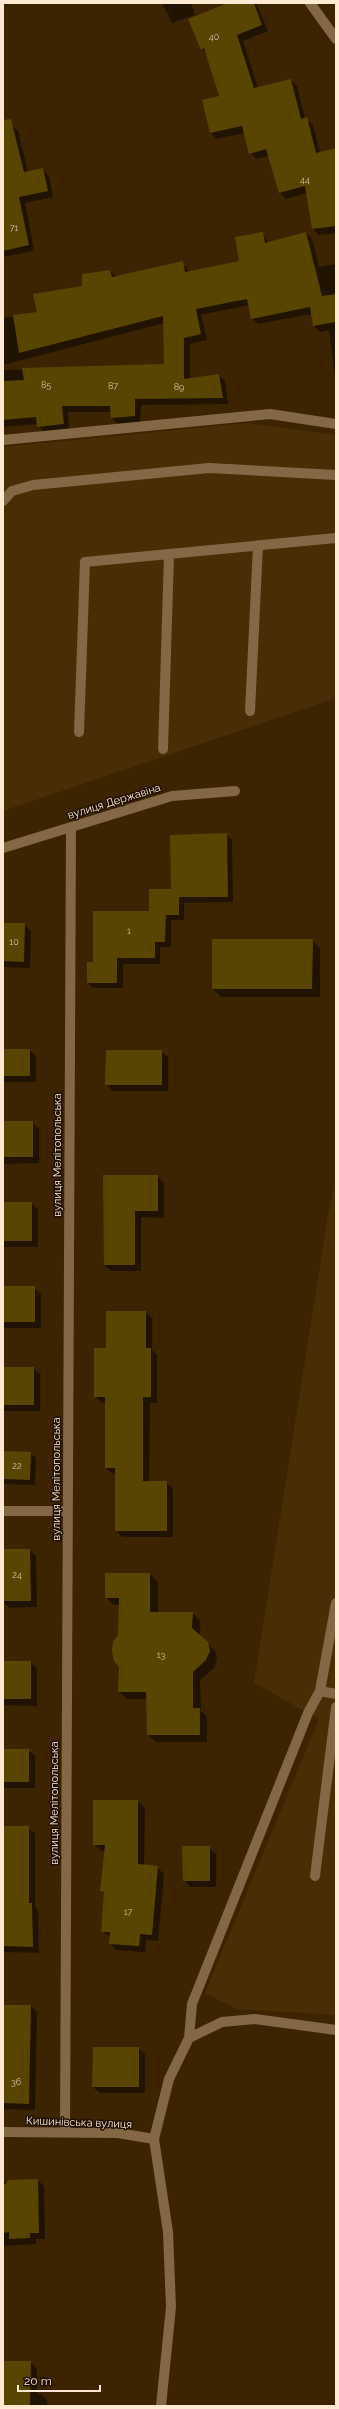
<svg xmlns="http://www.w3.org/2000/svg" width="339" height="2409" font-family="Raleway,sans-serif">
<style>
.built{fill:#492d04}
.shadow{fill:#0007}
.building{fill:#584500}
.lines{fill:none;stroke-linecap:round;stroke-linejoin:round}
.minor{stroke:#846745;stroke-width:10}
.labels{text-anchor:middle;stroke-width:3;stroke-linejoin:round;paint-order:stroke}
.number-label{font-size:9px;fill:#d4c09e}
.street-label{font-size:11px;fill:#fee9d2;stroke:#1d0f01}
</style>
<rect width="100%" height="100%" fill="#3d2401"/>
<path class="built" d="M247 423 336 435V698L3 811V447Z
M336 1181V2015L236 2009 205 1993 319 1719 254 1683 328 1215Z"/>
<path class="shadow" d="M162 3H191L195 15 172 23Z
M231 3H256L268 31 243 41 258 88 291 80 297 86 305 119 313 125 320 153 336 151V233L319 235 313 229 307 193 286 199 280 193 269 156 256 159 250 153 244 133 217 139 211 133 221 97 207 54 202 49Z
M11 124 18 131 28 172 42 169 49 176 53 197 25 203 34 251 3 257V127Z
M262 233 269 243 306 233 312 239 319 267 336 264V383L329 330 320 332 314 326 312 314 258 324 252 318 249 305 201 315 207 340 190 344V379L218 375 225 381 228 404 141 405 140 422 118 424 112 418V412H68L69 430 44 432 37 424 3 427V370L165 365 164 323 3 365V318L38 312 110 271 117 277 182 262 189 272 241 261Z
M226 834 232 840 233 902 184 903V920H171V947H160V964H123V988H93L88 983 94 963 172 890Z
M3 924H24L31 931 30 968 3 967Z
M312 940 320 949V997H221L213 989Z
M3 1050H29L36 1056V1082H3Z
M161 1051 168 1057V1091H113L106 1084Z
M3 1122H32L39 1128V1163L3 1164Z
M104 1176H157L164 1183V1218L141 1217V1271H111L104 1265Z
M3 1203H32L38 1210V1247H3Z
M3 1287H34L41 1294V1328H3Z
M145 1312 152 1318V1350L157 1355V1403H150L149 1482H166L173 1489V1537H122L116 1530V1474H113L106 1468V1403H102L95 1396 107 1349Z
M3 1368H34L40 1374V1411H3Z
M3 1452 30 1453 36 1458 35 1485 3 1484Z
M3 1550H29L36 1556 37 1607 10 1608 3 1602Z
M150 1574 158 1582V1613H193L200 1621V1636L215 1651 217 1659 214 1668 200 1680 201 1711 207 1717V1742H156L148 1735V1699H127L119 1692 120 1605H113L106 1597Z
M3 1662H30L37 1668V1706L3 1705Z
M3 1750H28L35 1756V1788H3Z
M94 1801H138L145 1808 144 1866 157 1867 164 1874 158 1941 146 1940 145 1952 117 1950 110 1944 111 1938 102 1931 105 1894 101 1891 105 1851H101L94 1844Z
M3 1827H29L35 1834V1907L38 1910 39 1953 3 1952Z
M209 1847 216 1854V1887H190L184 1880Z
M3 2006H31L37 2012 35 2110 3 2109Z
M139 2048 145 2054V2093H100L93 2087Z
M38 2180 44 2186 45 2239H36V2244L3 2246V2182Z
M3 2362H31L37 2369V2394H41L47 2400V2406H3Z"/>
<path class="building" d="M228 3H254L262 25 237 35 254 88 291 79 301 119 307 117 316 153 336 148V226L312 229 305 186 279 193 266 149 249 154 242 126 210 133 202 100 219 96 204 48 201 50 188 19Z
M11 119 24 172 43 168 48 191 19 197 29 245 3 251V120Z
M263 232 265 243 306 232 322 296 336 294V322L313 326 310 307 251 319 247 299 196 309 201 334 184 338V379L219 374 223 398 135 399V416L111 418 110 406H62L64 424 37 427 36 417 3 420V381L24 380 22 368 164 364 163 316 19 353 13 315 37 312 33 294 82 286V274L110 270 112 277 183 261 185 272 239 261 235 237Z
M227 833 228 897H179V915H166L165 942H155V958H117V983H87V962H93V911H149V889H171L170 835Z
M3 923H25L24 962 3 961Z
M212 939H313L312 989H212Z
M3 1049H30V1076H3Z
M106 1050H162V1085H105Z
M3 1121H33V1157H3Z
M103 1175H158V1211H135V1265H104Z
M3 1202H32V1241H3Z
M3 1286H35V1322H3Z
M106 1311H146V1348H151V1397H143V1481H167V1531H115V1468H105V1397H94V1348H106Z
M3 1367H34V1405H3Z
M3 1451 31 1452 30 1480 3 1479Z
M3 1549H30L31 1601H3Z
M105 1573H150V1612H193L192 1628 208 1642 210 1651 206 1660 193 1672V1708H200V1735H147L146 1692H118L119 1667 114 1661 112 1651 113 1642 118 1635 119 1598H105Z
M3 1661H31V1699H3Z
M3 1749H29V1782H3Z
M93 1800H138V1864L158 1866 152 1935 140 1934 139 1946 109 1944 110 1932H101L104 1892 100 1891 105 1845H93Z
M3 1826H29V1903H32L33 1947 3 1946Z
M182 1846H210V1881H183Z
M3 2005H31L29 2104 3 2103Z
M93 2047H139V2087H92Z
M38 2179 39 2233H30V2238L9 2239V2232L3 2233V2186L9 2180Z
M3 2361H31L30 2406H3Z"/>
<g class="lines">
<path class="minor" d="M310 3 336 39
M3 440 270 414 336 424
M3 501 12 491 33 485 209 468 336 475
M250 711 258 546
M79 732 85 562 336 538
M163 749 169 555
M3 848 172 796 235 791
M3 1511H67
M320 1691 336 1694
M315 1876 336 1707
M189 2038 192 2004 308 1713 320 1691 336 1603
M65 2131 71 827
M3 2132 118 2133 154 2139
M161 2406 171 2307 168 2232 154 2139 169 2079 189 2038 222 2022 255 2019 336 2030"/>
</g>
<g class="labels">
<g class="number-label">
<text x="214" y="40">40</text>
<text x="305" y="183">44</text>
<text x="14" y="231">71</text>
<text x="46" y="388">85</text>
<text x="113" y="389">87</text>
<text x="179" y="390">89</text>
<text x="129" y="934">1</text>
<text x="14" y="945">10</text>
<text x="17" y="1469">22</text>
<text x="17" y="1578">24</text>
<text x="161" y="1658">13</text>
<text x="128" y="1915">17</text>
<text x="16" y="2085">36</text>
</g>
<g class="street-label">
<text transform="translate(114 801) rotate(-17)" y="4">вулиця Державіна</text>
<text transform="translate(57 1155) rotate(-90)" y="4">вулиця Мелітопольська</text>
<text transform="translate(56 1479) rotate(-90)" y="4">вулиця Мелітопольська</text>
<text transform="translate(54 1803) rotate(-90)" y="4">вулиця Мелітопольська</text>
<text transform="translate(79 2122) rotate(2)" y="4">Кишинівська вулиця</text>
</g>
</g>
<rect width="339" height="2409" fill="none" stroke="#fee9d2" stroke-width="8"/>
<path d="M18 2385v6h82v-6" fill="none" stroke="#fee9d2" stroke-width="2"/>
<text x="24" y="2385" font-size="12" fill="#fee9d2" stroke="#1d0f01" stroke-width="3" paint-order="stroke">20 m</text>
</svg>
